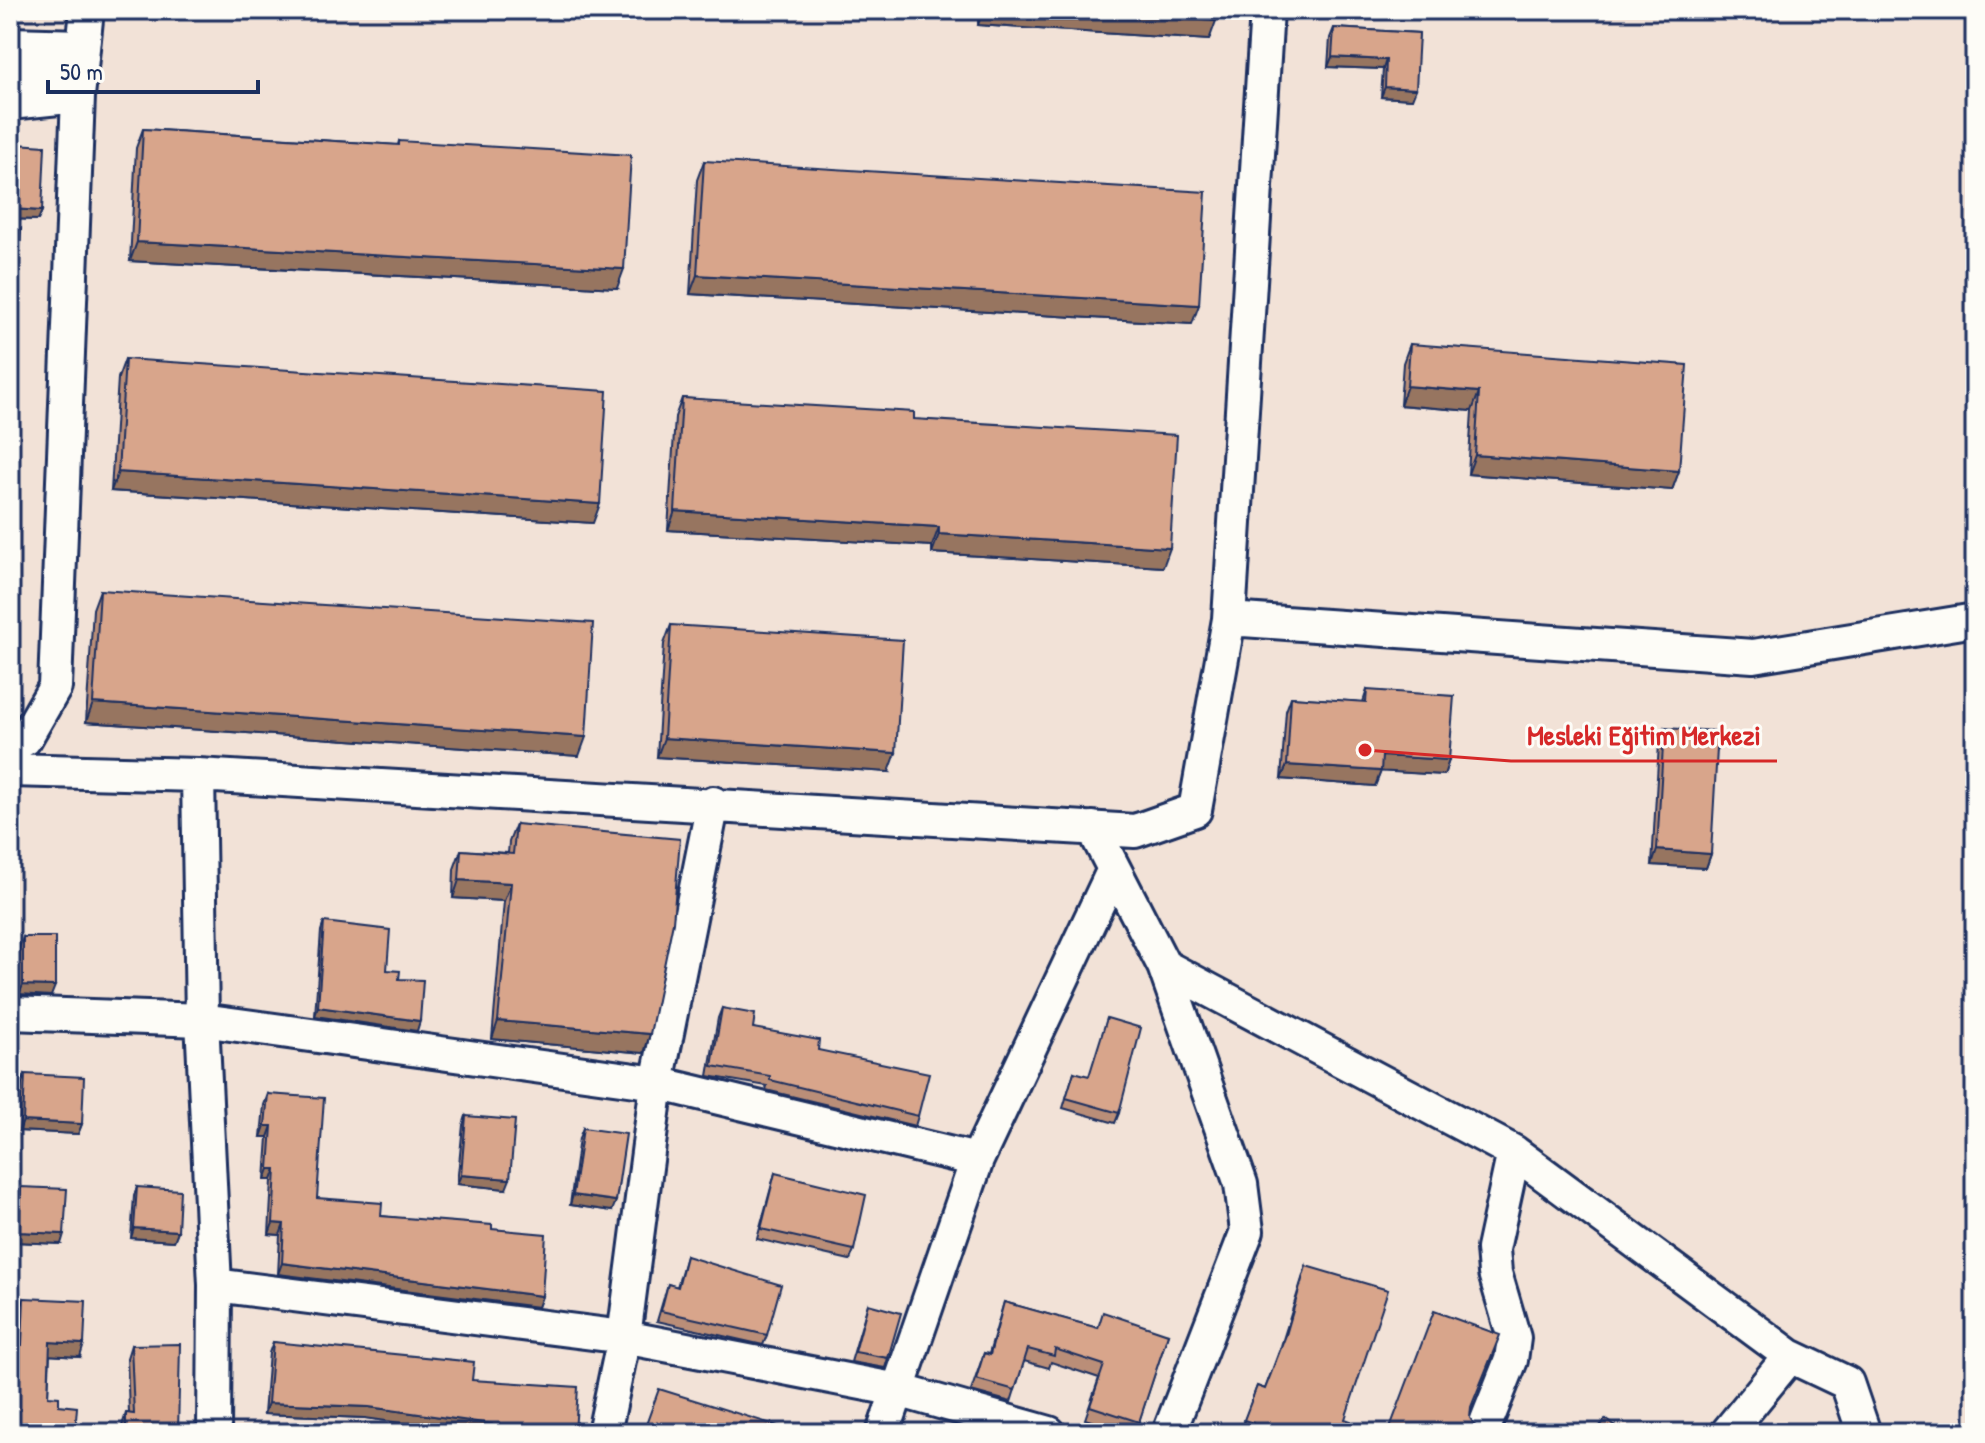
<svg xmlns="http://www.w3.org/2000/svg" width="1985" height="1443" font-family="'Patrick Hand',sans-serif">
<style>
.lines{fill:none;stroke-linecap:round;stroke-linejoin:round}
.minor-casing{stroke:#1b2f5e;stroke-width:38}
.minor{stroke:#fdfcf7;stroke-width:32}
.wall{fill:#ba8e78;stroke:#1b2f5e;stroke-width:2}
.shaded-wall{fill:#977461;stroke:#1b2f5e;stroke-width:2}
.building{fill:#d8a58b;stroke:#1b2f5e;stroke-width:2}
.leader{fill:none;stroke:#d62828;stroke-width:3}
.callout-dot{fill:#d62828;stroke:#fdfcf7;stroke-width:3}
.callout-label{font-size:28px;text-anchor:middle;font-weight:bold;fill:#d62828;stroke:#fdfcf7;stroke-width:6;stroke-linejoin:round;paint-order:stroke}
</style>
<rect width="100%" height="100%" fill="#f2e2d7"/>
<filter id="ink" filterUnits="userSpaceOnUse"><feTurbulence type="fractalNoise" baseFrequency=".0125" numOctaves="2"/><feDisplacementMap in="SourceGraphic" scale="16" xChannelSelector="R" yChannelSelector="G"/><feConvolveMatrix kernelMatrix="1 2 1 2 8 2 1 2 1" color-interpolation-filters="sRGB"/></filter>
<g filter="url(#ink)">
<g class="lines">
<defs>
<path id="minor" d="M10 44 82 46
M10 72 79 75
M10 103 78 96
M1229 619 1753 656 1975 620
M10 747 25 739 55 687 78 96 87 10
M10 770 198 775 1135 831 1195 810 1229 619 1267 10
M198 775 202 1020 215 1285 214 1433
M1093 828 1164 966 1241 1184 1247 1231 1169 1433
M1164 966 1514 1152 1790 1356 1727 1433
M10 1013 202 1020 657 1083 977 1160
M215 1285 624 1337 898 1390 1049 1433
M1790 1356 1847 1383 1864 1433
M604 1433 624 1337 657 1083 713 803
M883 1433 977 1160 1114 869
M1482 1433 1511 1360 1514 1338 1495 1273 1493 1249 1514 1152"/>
</defs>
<use href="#minor" class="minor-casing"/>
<use href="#minor" class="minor"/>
</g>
<path class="wall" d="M948 10H1217L1209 40 978 25V12Z
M1334 28 1419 33 1412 99 1381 97 1383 69 1328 67 1330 38Z
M143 129 398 145 399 141 617 288 130 261 136 148Z
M16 144 42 211 38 220 10 219 12 154Z
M704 161 1192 324 690 294 697 180Z
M1410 344 1679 471 1672 490 1468 474 1472 411 1400 405 1403 363Z
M125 359 593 523 111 491 118 378Z
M682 398 914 419 1163 567 932 553V546L668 530 675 417Z
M100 590 579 756 86 722 93 609Z
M671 625 889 772 657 757 664 644Z
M1367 690 1449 760 1444 775 1381 771 1375 786 1281 779 1286 711 1291 697 1363 702Z
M1664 728 1711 854 1706 868 1652 865 1659 743Z
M516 824 650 1034 644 1053 492 1039 504 901 453 898 454 869 461 850 508 853 509 842Z
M324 922 399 979 417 1031 315 1016 321 931Z
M23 937 51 996 19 994V947Z
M722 1008 753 1028 818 1050 918 1116 915 1126 766 1090 767 1086 708 1076 718 1018Z
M1074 1072 1119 1113 1115 1123 1063 1108Z
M25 1074 82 1124 78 1134 19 1131 22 1083Z
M268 1094 317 1198 381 1216 492 1229 542 1296 538 1307 278 1274 280 1235 269 1234 272 1180H265L268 1137H261L264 1105Z
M466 1116 506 1189 457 1184 463 1125Z
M583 1128 612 1211 570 1205 579 1138Z
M775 1173 854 1250 850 1260 757 1239Z
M21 1187 61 1244 15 1242 18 1196Z
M137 1187 178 1231 174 1241 131 1238 134 1196Z
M686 1256 767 1335 763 1345 657 1321 668 1284 677 1287Z
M1306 1266 1345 1419 1346 1433H1240L1257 1386 1265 1389 1281 1346Z
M24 1298 80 1357 50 1355 48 1396 59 1405 75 1433H10L11 1385 18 1345 19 1310Z
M1004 1302 1097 1328 1168 1334 1135 1433H1129L1085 1419 1099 1378 1051 1362 1049 1368 1024 1361 1011 1402 971 1391 984 1353 989 1354Z
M868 1304 888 1358 885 1368 851 1362Z
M273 1342 472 1380 575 1433H472L365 1418 264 1414 269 1353Z
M131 1345 178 1433H122V1426L126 1413H129L127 1358Z"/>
<path class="shaded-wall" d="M948 10H979L978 12Z
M983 10H1046L1216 21 1209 40 978 25Z
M1332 57 1386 60 1383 69 1328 67Z
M1385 87 1416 89 1412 99 1381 97Z
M13 209 42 211 38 220 10 219Z
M137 242 624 269 617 288 130 261Z
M697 275 1199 305 1192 324 690 294Z
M10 331H16L10 348Z
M1407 386 1479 392 1472 411 1400 405Z
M1475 455 1679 471 1672 490 1468 474Z
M118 472 600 504 593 523 111 491Z
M675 511 939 527 932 546 668 530Z
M939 534 1170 548 1163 567 932 553Z
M93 703 586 737 579 756 86 722Z
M664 738 896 753 889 772 657 757Z
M1382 756 1449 760 1444 775 1376 771Z
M1287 765 1381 771 1375 786 1281 779Z
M1657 850 1711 854 1706 868 1652 865Z
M459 880 511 883 504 901 453 898Z
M23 985 55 986 51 996 19 994Z
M318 1007 420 1021 417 1031 315 1016Z
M498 1021 650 1034 644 1053 492 1039Z
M23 1121 82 1124 78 1134 19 1131Z
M265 1126H272L268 1137H261Z
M269 1169H276L272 1180H265Z
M461 1175 510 1179 506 1189 457 1184Z
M573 1195 616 1201 612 1211 570 1205Z
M273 1223 284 1224 280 1235 269 1234Z
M134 1228 178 1231 174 1241 131 1238Z
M19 1232 64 1234 61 1244 15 1242Z
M282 1263 542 1296 538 1307 278 1274Z
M50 1342 84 1344 80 1357 46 1355Z
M10 1372H16L11 1385H10Z
M268 1403 369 1407 492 1424 489 1433H472L365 1418 264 1414Z"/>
<path class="building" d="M1046 10H1217L1216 21Z
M1334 28 1419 33 1416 89 1385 87 1386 60 1332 57Z
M143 129 399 145V141L631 155 624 269 137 242Z
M16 144 45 146 42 211 13 209Z
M704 161 1206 192 1199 305 697 275Z
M10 228H21L16 331H10Z
M1410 344 1687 365 1679 471 1475 455 1479 392 1407 386Z
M125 359 607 391 600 504 118 472Z
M682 398 914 412V419L1177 435 1170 548 939 534V527L675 511Z
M100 590 593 623 586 737 93 703Z
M671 625 903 640 896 753 664 738Z
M1367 690 1454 696 1449 760 1382 756 1381 771 1287 765 1291 697 1366 702Z
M1664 728 1718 731 1711 854 1657 850Z
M516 824 680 839 673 922 650 1034 498 1021 511 883 459 880 461 850 513 854Z
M324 922 390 930 387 970 400 971 399 979 423 980 420 1021 318 1007Z
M23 937H55V986L23 985Z
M722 1008 755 1014 753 1028 819 1040 818 1050 929 1073 918 1116 770 1080V1076L712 1066Z
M1107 1018 1141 1028 1119 1113 1066 1098 1074 1072 1089 1076Z
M25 1074 84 1077 82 1124 23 1121Z
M268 1094 324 1098 317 1198 382 1203 381 1216 492 1225V1229L546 1234 542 1296 282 1263 284 1224 273 1223 276 1169H269L272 1126H265Z
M466 1116 515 1120 510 1179 461 1175Z
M583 1128 626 1134 616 1201 573 1195Z
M775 1173 866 1195 854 1250 761 1229Z
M21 1187 67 1189 64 1234 19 1232Z
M137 1187 180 1190 178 1231 134 1228Z
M686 1256 781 1285 767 1335 661 1311 668 1284 678 1287Z
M1306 1266 1388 1290 1345 1419 1351 1421 1346 1433H1250L1253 1423 1244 1420 1257 1386 1265 1389 1286 1335Z
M24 1298 86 1301 84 1344 50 1342 48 1396 59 1397V1405L77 1407 75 1433H13L16 1372H10V1345H22Z
M1004 1302 1098 1328 1103 1312 1168 1334 1139 1422 1090 1406 1104 1365 1055 1349 1054 1356 1028 1349 1015 1390 976 1379 984 1353 990 1355Z
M868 1304 901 1313 888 1358 855 1352Z
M1434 1311 1500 1335 1471 1407 1470 1418 1476 1427 1473 1433H1388Z
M273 1342 474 1362 472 1380 578 1387 575 1433H492V1424L369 1407 268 1403Z
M180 1344 178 1433H126V1413L134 1414 131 1345Z
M659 1389 778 1426 804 1433H643Z
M1606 1419 1623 1433H1594Z"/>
</g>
<path class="leader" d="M1365 750L1511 761H1777"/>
<circle class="callout-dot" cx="1365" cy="750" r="8"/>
<g class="callout-label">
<text x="1644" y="745">Mesleki Eğitim Merkezi</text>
</g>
<rect width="1985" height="1443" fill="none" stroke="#fdfcf7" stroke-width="40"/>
<rect x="20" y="20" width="1945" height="1403" fill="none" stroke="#1b2f5e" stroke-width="3" filter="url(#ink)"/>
<path d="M48 80v12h210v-12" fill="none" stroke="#1b2f5e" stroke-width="4"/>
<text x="60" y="80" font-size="24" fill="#1b2f5e" stroke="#fdfcf7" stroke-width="6" paint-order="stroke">50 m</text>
</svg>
